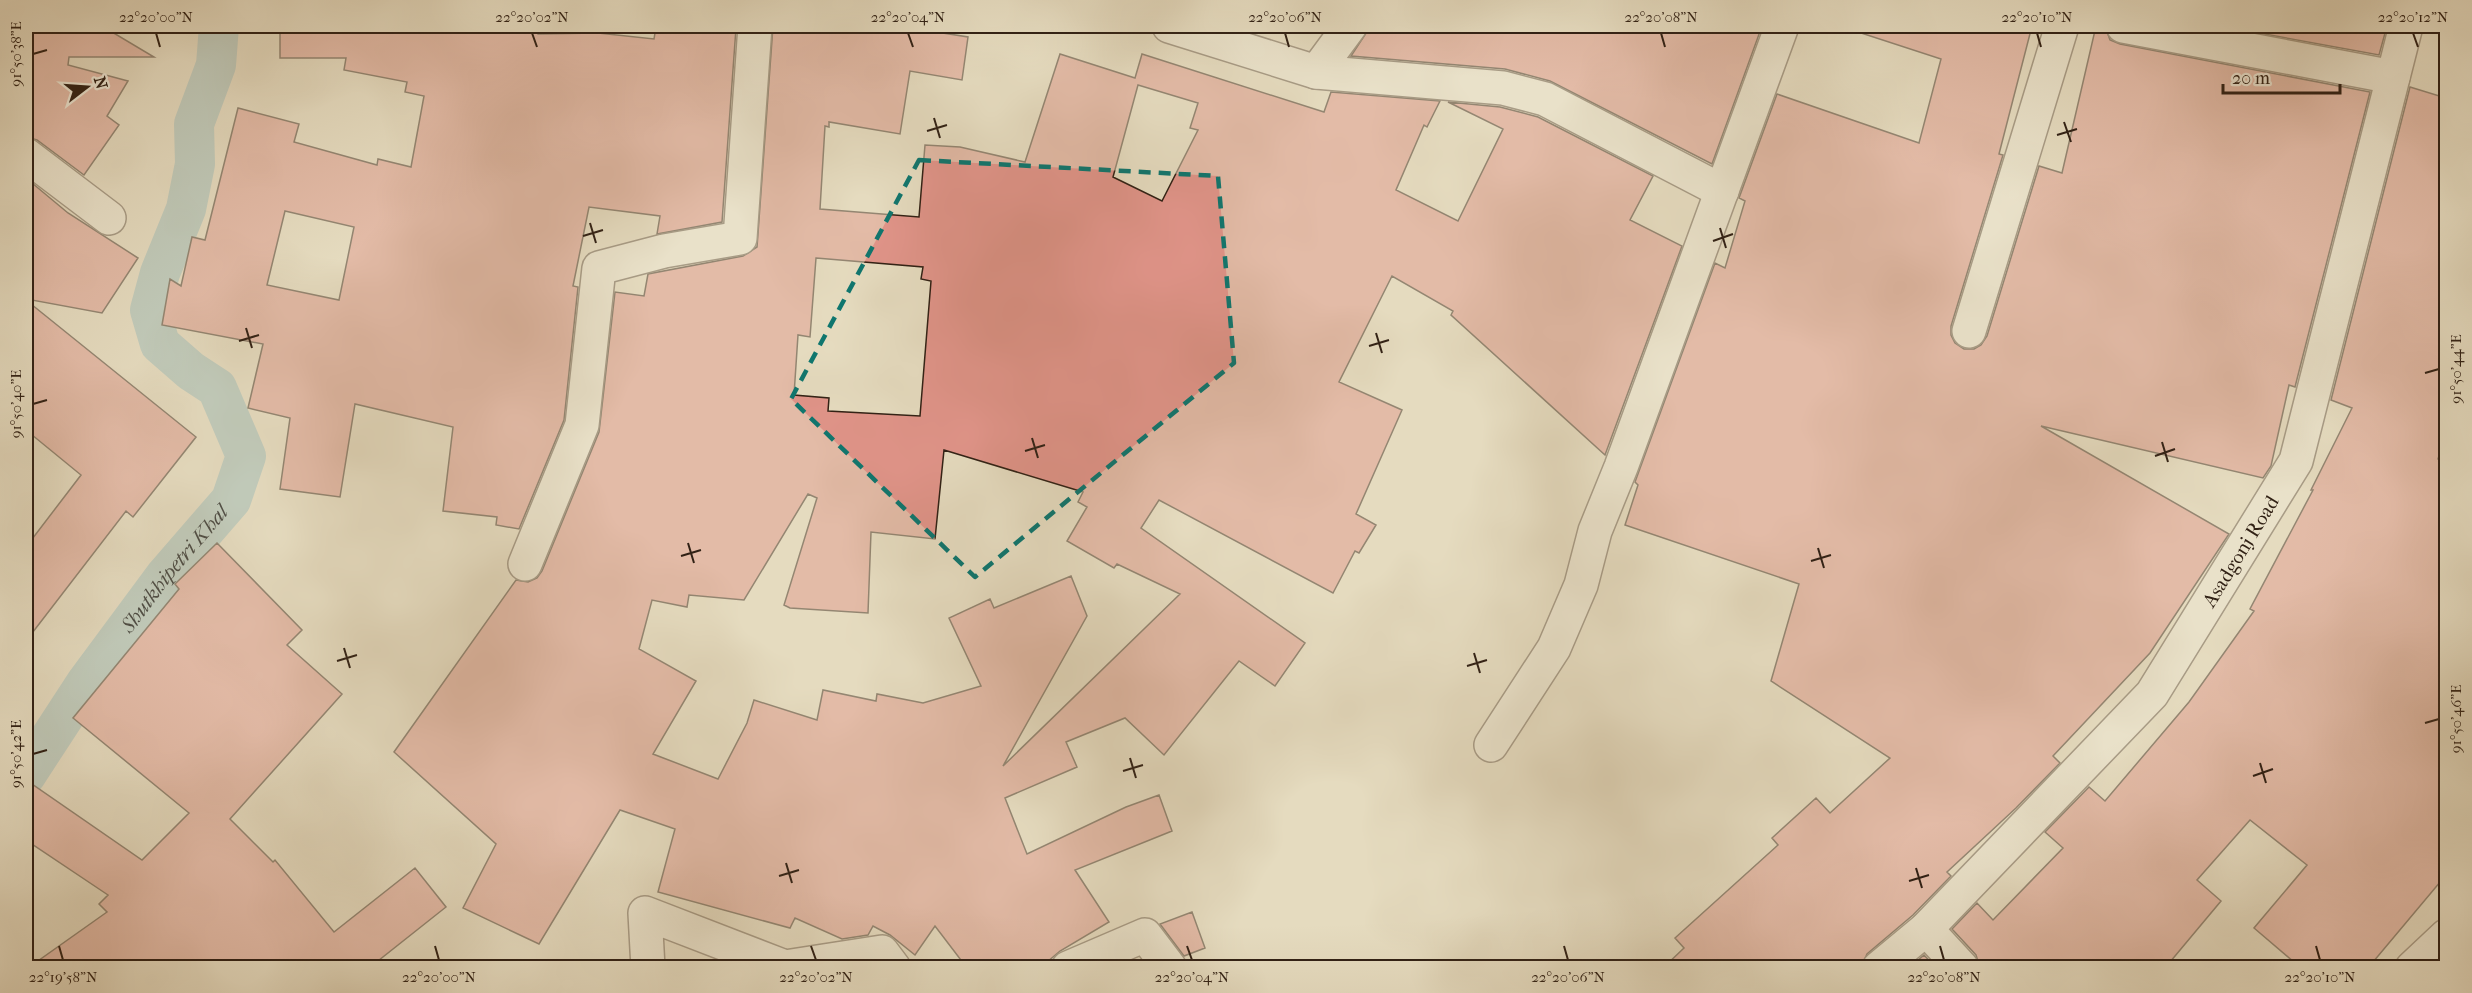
<svg xmlns="http://www.w3.org/2000/svg" width="2472" height="993" font-family="'IM FELL French Canon',serif">
<style>
.lines{fill:none;stroke-linecap:round;stroke-linejoin:round}
.canal{stroke:#97bab8;stroke-width:40}
.building{fill:#e09489;stroke:#312115;stroke-width:1.5;fill-rule:evenodd}
.minor-casing{stroke:#5e5040;stroke-width:36}
.minor{stroke:#eee8d5;stroke-width:33}
.marked{fill:none;stroke:#0f766e;stroke-width:4.5;stroke-dasharray:12 8;stroke-linejoin:round}
.ticks{fill:none;stroke:#312115;stroke-width:2}
.labels{text-anchor:middle;stroke-width:5;stroke-linejoin:round;paint-order:stroke}
.street-label{font-size:20px;fill:#312115;stroke:#eee8d5}
.water-label{font-size:21px;font-style:italic;fill:#504f46;stroke:#eee8d5}
.neatline{fill:none;stroke:#312115;stroke-width:2}
.ticks-label{font-size:15px;text-anchor:middle;fill:#312115}
</style>
<rect width="100%" height="100%" fill="#e5dbbf"/>
<filter id="stains"><feTurbulence type="fractalNoise" baseFrequency=".00333" numOctaves="4"/><feColorMatrix values="0 0 0 0 .2 0 0 0 0 .09 0 0 0 0 .02 0 0 0 .5 -.17"/></filter>
<radialGradient id="worn" r=".72"><stop offset=".6" stop-color="#630" stop-opacity="0"/><stop offset="1" stop-color="#630" stop-opacity=".3"/></radialGradient>
<g class="lines">
<path class="canal" id="s1" d="M26 775 86 683 166 575 231 500 246 456 217 388 191 371 160 344 150 310 160 273 186 209 195 164 194 124 216 65 219 26"/>
</g>
<path class="building" d="M26 26H102L154 57H69L68 65 128 81 107 116 119 125 84 175 37 140 26 137Z
M280 26H426L472 29 471 26H536L538 34 598 33 654 39 656 27 706 31V27L736 28 722 222 657 234 660 216 589 207 573 286 578 287 564 420 519 529 496 525 497 517 443 511 453 427 355 404 340 497 280 489 290 418 248 408 263 344 162 325 170 279 181 286 192 237 205 240 238 108 299 124 294 142 377 165 378 159 411 167 424 96 405 92 407 82 344 70 346 58H280ZM285 211 354 227 339 300 267 285Z
M773 26H898L968 37 962 80 910 71 900 134 829 122V127L825 126 820 209 919 217 925 145 960 147 1025 162 1060 54 1135 78 1142 54 1324 112 1331 92 1440 101 1427 127 1424 125 1396 190 1458 221 1503 129 1448 102 1500 107 1538 117 1653 176 1630 220 1682 246 1605 455 1451 315 1453 311 1392 276 1339 382 1402 410 1356 514 1376 525 1359 553 1355 551 1333 593 1159 500 1141 528 1305 643 1275 686 1239 661 1164 755 1125 718 1066 742 1077 767 1005 798 1027 854 1126 807 1159 795 1172 831 1075 870 1109 922 1060 951 1040 968H967L935 926 915 955 890 935 873 926 868 935 842 939 795 918 790 928 658 892 675 829 620 810 539 944 463 908 496 844 394 752 516 580 528 582 537 578 542 571 599 432 615 292 644 296 648 274 743 256 757 247ZM1138 85 1198 103 1190 128 1198 130 1162 201 1113 177ZM816 258 923 267 921 279 931 281 920 416 828 411 829 398 794 395 798 335 810 337ZM944 450 1083 492 1078 502 1087 507 1067 541 1114 568 1117 564 1180 594 1003 766 1087 616 1071 576 994 608 990 599 949 618 981 686 923 703 877 694 876 701 823 690 817 720 754 700 747 723 718 779 653 754 696 681 639 649 652 600 687 607 689 595 744 600 808 494 817 498 784 605 790 608 868 613 871 532 935 539Z
M1392 26H1762L1712 164 1550 81 1505 69 1351 56 1368 30Z
M1859 26H2032L1999 154 2003 155 1951 326V335L1955 343 1964 349H1974L1981 345 1987 336 2039 166 2062 173 2096 26H2105L2110 40 2120 44 2370 92 2295 387 2289 385 2271 466 2263 478 2041 426 2229 534 2150 653 2053 756 2060 763 2016 808 1947 872 1951 876 1913 915 1867 954 1861 968H1663L1684 948 1675 938 1778 845 1772 838 1816 798 1830 813 1890 758 1771 681 1799 584 1625 525 1638 485 1635 482 1715 263 1725 268 1745 201 1739 198 1777 94 1919 143 1941 59 1858 32Z
M2221 26H2387L2379 55Z
M2410 87 2446 98V435L2438 459 2446 464V875L2368 968H2301L2254 928 2307 865 2250 820 2197 880 2221 901 2165 968H1980L1976 955 1952 929 1977 903 1993 920 2063 848 2045 832 2089 787 2105 801 2189 702 2254 611 2250 609 2313 490H2311L2352 408 2331 400Z
M26 178 68 213 138 258 102 313 26 299Z
M26 300 196 437 133 517 126 511 26 641V547L81 475 26 430Z
M217 543 302 630 287 645 342 694 230 819 273 862 275 860 334 932 415 868 446 907 369 968H28L107 912 99 904 108 895 26 840V780L142 860 189 813 73 718 179 589 175 584Z
M1192 912 1205 948 1184 956 1160 924Z
M1924 955 1936 968H1909Z"/>
<g class="lines">
<defs>
<g id="minor">
<path d="M1169 26 1316 72 1503 88 1545 99 1722 191"/>
<path d="M2123 26 2393 77"/>
<path d="M1316 72 1350 26"/>
<path d="M26 155 109 218"/>
<path d="M1969 331 2062 26"/>
<path d="M525 564 582 425 599 268 664 251 740 238 755 26"/>
<path d="M1491 745 1554 648 1581 585 1595 531 1621 467 1782 26"/>
<path d="M1926 929 1962 968"/>
<path d="M648 968 645 913 785 967 882 952 894 968"/>
<path d="M1068 968 1145 935 1170 968"/>
<path id="s2" d="M1879 968 1926 929 2152 694 2296 461 2406 26"/>
<path d="M2412 968 2446 936"/>
</g>
</defs>
<use href="#minor" class="minor-casing"/>
<use href="#minor" class="minor"/>
</g>
<path d="M0 0H2472V993H0ZM919 160 1218 176 1234 363 975 577 791 399Z" fill="#e5dbbf" fill-opacity=".55" fill-rule="evenodd"/>
<path class="marked" d="M919 160 1218 176 1234 363 975 577 791 399Z"/>
<path class="ticks" d="M156 33 160 47M532 33 537 47M908 33 913 47M1285 33 1289 47M1661 33 1665 47M2037 33 2041 47M2413 33 2418 47M33 54 47 50M934 118 940 138M2064 122 2071 142M927 131 947 125M2057 135 2077 129M590 223 596 243M1720 228 1726 248M583 236 603 230M1713 241 1733 234M246 328 252 348M1376 333 1382 353M239 341 259 335M1369 346 1389 340M2425 373 2439 369M33 404 47 400M1032 438 1038 458M2162 442 2168 462M1025 451 1045 445M2155 456 2175 449M688 543 694 563M1818 548 1824 568M681 556 701 550M1811 561 1831 555M344 648 350 668M1474 653 1480 673M337 661 357 655M1467 666 1487 660M2425 723 2439 719M33 754 47 750M1130 758 1136 778M2260 763 2266 783M1123 771 1143 765M2253 776 2273 769M786 863 792 883M1916 868 1922 888M779 876 799 870M1909 881 1929 875M59 946 63 960M435 946 439 960M811 946 816 960M1187 946 1192 960M1564 946 1568 960M1940 946 1944 960M2316 946 2320 960"/>
<g class="labels">
<g class="street-label">
<text dy="7" stroke="none"><textPath href="#s2" startOffset="555">Asadgonj Road</textPath></text>
</g>
<g class="water-label">
<text dy="7" stroke="none"><textPath href="#s1" startOffset="254">Shutkhipetri Khal</textPath></text>
</g>
</g>
<rect width="2472" height="993" fill="none" stroke="#e5dbbf" stroke-width="66"/>
<g transform="translate(87 87) rotate(73)" stroke="#eee8d5" stroke-width="4.5" paint-order="stroke">
<path d="M0-4.5L10 22L0 15L-10 22Z" fill="#312115"/>
<text y="-9" font-size="16" font-weight="bold" text-anchor="middle" fill="#312115">N</text>
</g>
<path d="M2223 84v9h117v-9" fill="none" stroke="#312115" stroke-width="3"/>
<text x="2232" y="84" font-size="18" fill="#312115" stroke="#eee8d5" stroke-width="4.5" paint-order="stroke">20 m</text>
<rect x="33" y="33" width="2406" height="927" class="neatline"/>
<g class="ticks-label">
<text x="156" y="22">22°20'00"N</text>
<text x="532" y="22">22°20'02"N</text>
<text x="908" y="22">22°20'04"N</text>
<text x="1285" y="22">22°20'06"N</text>
<text x="1661" y="22">22°20'08"N</text>
<text x="2037" y="22">22°20'10"N</text>
<text x="2413" y="22">22°20'12"N</text>
<text transform="translate(16 54) rotate(-90)" y="5">91°50'38"E</text>
<text transform="translate(2456 369) rotate(-90)" y="5">91°50'44"E</text>
<text transform="translate(16 404) rotate(-90)" y="5">91°50'40"E</text>
<text transform="translate(2456 719) rotate(-90)" y="5">91°50'46"E</text>
<text transform="translate(16 754) rotate(-90)" y="5">91°50'42"E</text>
<text x="63" y="982">22°19'58"N</text>
<text x="439" y="982">22°20'00"N</text>
<text x="816" y="982">22°20'02"N</text>
<text x="1192" y="982">22°20'04"N</text>
<text x="1568" y="982">22°20'06"N</text>
<text x="1944" y="982">22°20'08"N</text>
<text x="2320" y="982">22°20'10"N</text>
</g>
<rect width="100%" height="100%" filter="url(#stains)"/>
<rect width="100%" height="100%" fill="url(#worn)"/>
</svg>
